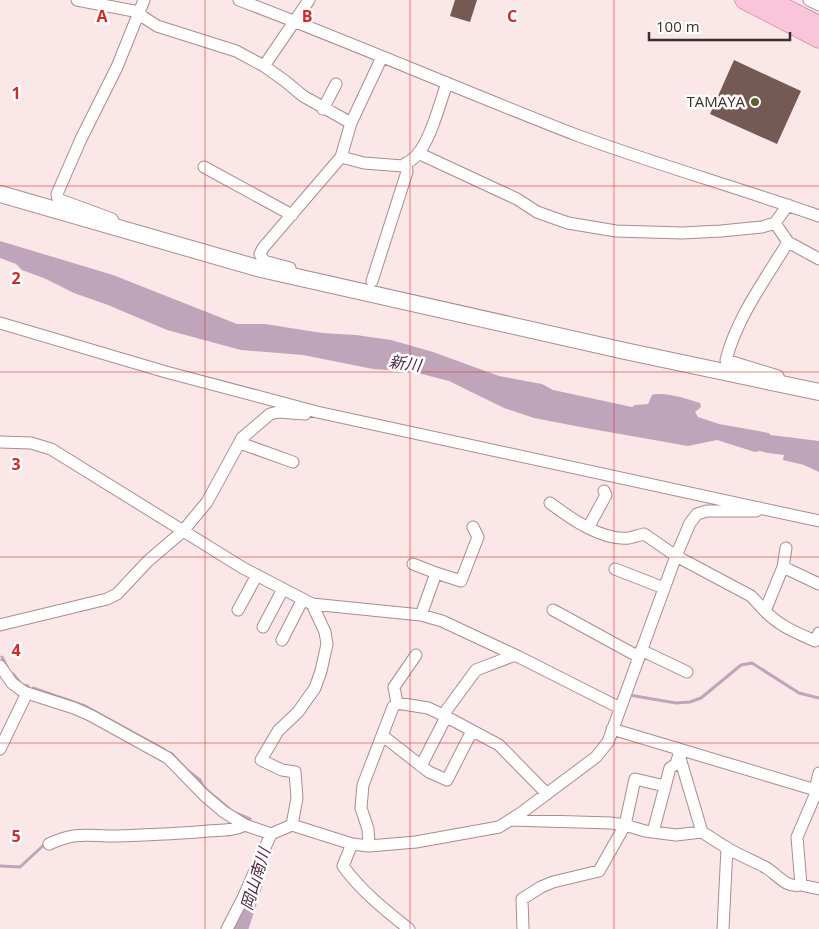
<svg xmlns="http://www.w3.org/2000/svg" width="819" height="929" font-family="'Open Sans','Noto Sans JP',sans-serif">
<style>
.water{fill:#c0a4b9}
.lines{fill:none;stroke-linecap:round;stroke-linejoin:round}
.stream{stroke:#c0a4b9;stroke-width:3}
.river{stroke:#c0a4b9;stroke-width:18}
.building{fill:#755a54}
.street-casing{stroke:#ab8c8e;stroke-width:13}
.secondary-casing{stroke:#ab8c8e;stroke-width:18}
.primary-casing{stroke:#b5778f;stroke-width:19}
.street{stroke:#fff;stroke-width:11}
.secondary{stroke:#fff;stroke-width:16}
.primary{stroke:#fac5da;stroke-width:18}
.grid{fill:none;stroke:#d62828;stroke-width:1;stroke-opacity:0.55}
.poi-dot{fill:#645f2c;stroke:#fff;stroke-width:2}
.labels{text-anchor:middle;stroke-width:5;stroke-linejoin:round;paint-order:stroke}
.poi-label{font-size:15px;fill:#3a2e2f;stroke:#fff;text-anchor:end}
.water-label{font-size:16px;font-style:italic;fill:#4c2644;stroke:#fff}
.grid-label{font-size:16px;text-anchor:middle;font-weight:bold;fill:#d62828;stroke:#fff;stroke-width:5;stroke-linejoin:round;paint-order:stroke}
</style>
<rect width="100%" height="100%" fill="#fbe7e8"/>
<path class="water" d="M0 241 113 275 237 324H265L322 333 356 335 391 340 433 352 499 376 542 384 553 390 632 407 635 405 648 404 652 395C663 391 688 399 700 403L701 407 695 412 698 417 719 424 769 433 771 436 767 449 755 452 717 440 688 446 586 428 534 418 504 408 449 381 414 372 373 369 303 355 241 350 167 330 108 305 74 293 46 279 22 270 16 264 0 258Z
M788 437 819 446V472L804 465 783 460 785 450 776 448 778 440 786 442Z"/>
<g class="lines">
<path class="stream" d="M2 657 7 667
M13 674 22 685 28 686
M33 688 85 706 165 750
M629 695 676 703 690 702 701 698 741 665 752 663 799 693 819 698
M171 753 187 770 200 780 203 786 209 792 233 812 250 819
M0 866 20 867 47 842"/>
<path class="river" d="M745 438 769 444 819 450
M239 929 256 877"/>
</g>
<path class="building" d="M455 0H477L470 22 450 16Z
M734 60 801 91 777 144 710 114Z"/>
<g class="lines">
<defs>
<path id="street" d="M77 0 134 11 157 26 236 51 264 66 309 0
M239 0C353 43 465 92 579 136 658 165 739 188 819 216
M809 0 819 5
M264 66 285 81 303 96 351 123
M323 109 336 84
M418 153 517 199 537 212 568 223 616 231 682 233 721 231 762 227 775 223
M341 157 364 163 403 166C407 163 412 160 416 156 430 142 440 103 447 83
M204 167 292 215
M113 221 112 219 58 199 57 194 81 139 117 67 144 0
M788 242 819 259
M290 268 264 261 260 254 263 248 341 157 351 123 382 57
M372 281 407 172 406 163
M0 323 166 372 317 412 819 521
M778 376 726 360C737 317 765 280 788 242L775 223 788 205
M0 442 31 443 51 449 243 568 312 604 421 615 442 621 519 657 620 708
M240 443 293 462
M550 503C570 518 602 541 629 538 634 537 639 535 644 534L676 556 751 596 765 611
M588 528 606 495 604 491
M413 564 436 573
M783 567 786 548
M615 569 664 588
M819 584 783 567 765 611C779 626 797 633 815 641L819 633
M238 610 257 575
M553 610 639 657
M421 615 436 573 461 581 478 537 473 527
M0 625 107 599 117 594 148 561 183 531 207 502 242 438 270 414 278 412 305 414
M263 627 283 589
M282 640 303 599
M641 650 687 672
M0 666 12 683 24 692 74 708 90 715 168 758 204 795 224 812 245 825 271 834 292 825 352 844 369 846 416 842 499 827 521 813 596 757 608 742 676 556 690 523 697 514 707 511H756L760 508
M397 703 394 687 416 655
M443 715 499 745 547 794
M612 729 819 791
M383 736 429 772 447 780 472 731
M677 748 702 832
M0 749 27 693
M421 766 446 717
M665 786 635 779 625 825 645 831 676 835 702 832 727 848 723 929
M510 820 611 823 625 825 599 871 553 882 541 887 522 899 523 929
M292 825 297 798 295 772 282 770 261 760 278 731 298 712 315 688 321 671 327 644 325 632 312 604
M653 832 670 768 676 764 679 754
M49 844C77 831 87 836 116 836 146 835 177 834 208 831 220 830 234 831 245 825
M352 844 343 866C361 891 385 910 409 929
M369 846 368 829 361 808 363 785 393 707 397 703 428 708 443 715 476 670 515 655
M727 848C739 855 751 860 763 866 776 872 785 889 801 885L797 837 816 793 815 790 819 773
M801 885 819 889
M227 929 243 898 271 834"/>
<path id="secondary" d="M0 194 261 269 625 351 819 392"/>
<path id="primary" d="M744 0 819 39
M770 0 819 25"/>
</defs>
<use href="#street" class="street-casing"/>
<use href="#secondary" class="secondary-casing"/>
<use href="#primary" class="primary-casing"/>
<use href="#street" class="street"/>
<use href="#secondary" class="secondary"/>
<use href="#primary" class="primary"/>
</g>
<path class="grid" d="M205 0V929M410 0V929M614 0V929M0 186H819M0 372H819M0 557H819M0 743H819"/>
<circle class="poi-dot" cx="755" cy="102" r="5"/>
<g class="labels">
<g class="poi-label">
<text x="745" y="107">TAMAYA</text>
</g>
<g class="water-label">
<text transform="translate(405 363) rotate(8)" y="6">新川</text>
<text transform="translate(255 879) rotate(-73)" y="6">岡山南川</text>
</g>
</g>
<g class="grid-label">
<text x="102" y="22">A</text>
<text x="307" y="22">B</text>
<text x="512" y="22">C</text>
<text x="16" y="99">1</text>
<text x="16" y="284">2</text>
<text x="16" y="470">3</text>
<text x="16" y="656">4</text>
<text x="16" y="842">5</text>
</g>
<path d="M649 32v8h141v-8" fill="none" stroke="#3a2e2f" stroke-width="2.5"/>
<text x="656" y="32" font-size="15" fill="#3a2e2f" stroke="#ffffff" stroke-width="4" paint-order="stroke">100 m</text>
</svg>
